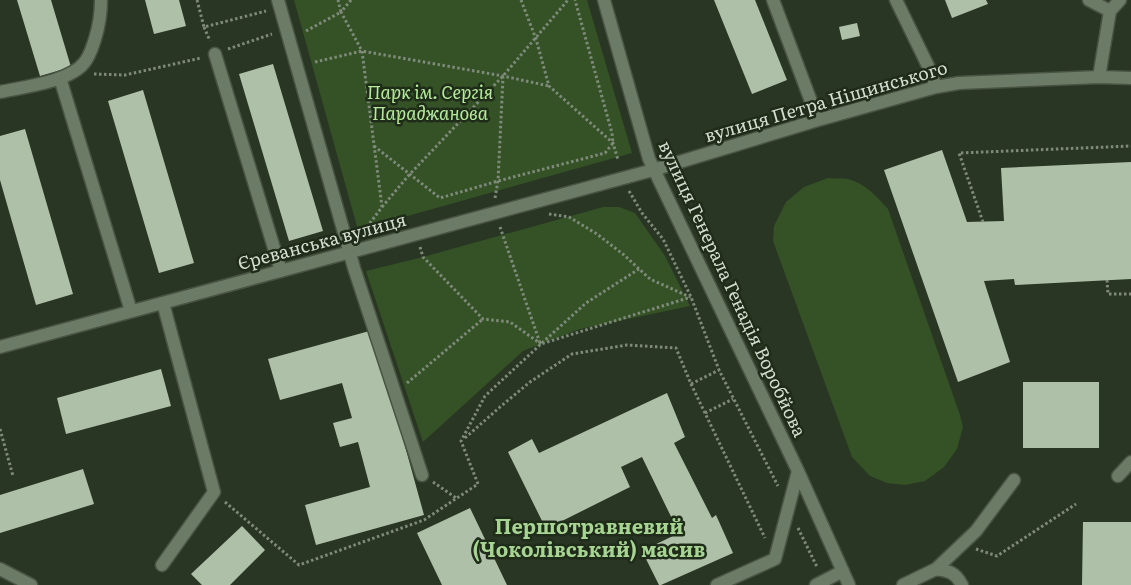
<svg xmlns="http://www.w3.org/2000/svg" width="1131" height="585" font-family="Literata,serif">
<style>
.green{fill:#345226}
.building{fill:#afc0a8}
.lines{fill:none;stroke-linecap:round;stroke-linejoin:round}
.minor-casing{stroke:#485342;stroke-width:15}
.path{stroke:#7f8a7a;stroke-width:3;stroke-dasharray:2.5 2.5;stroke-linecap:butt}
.minor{stroke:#6b7b65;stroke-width:12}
.labels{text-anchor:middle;stroke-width:5;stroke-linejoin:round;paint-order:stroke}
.park-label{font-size:18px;font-style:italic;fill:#b5e99c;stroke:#1f2c19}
.street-label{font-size:18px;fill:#d5ddd1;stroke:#1f2c19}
.quarter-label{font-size:20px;font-weight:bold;fill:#a7d493;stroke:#1f2c19}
</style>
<rect width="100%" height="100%" fill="#293623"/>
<path class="green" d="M294 0H587L632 153 358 230Z
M828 178C834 179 842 178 848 179 865 183 877 197 888 209L960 415 963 427 957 449 944 467 925 481 905 485 887 483 870 476 852 457 773 241 774 226 786 202 804 187Z
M603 207H619L635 213 665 256 690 306 580 329 523 351 423 442 366 271 423 257Z"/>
<path class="building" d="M17 0H51L71 67 40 76Z
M145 0H179L186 26 154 34Z
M714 0H755L787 80 752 94Z
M945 0H986L988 4 952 18Z
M857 23 860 36 842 40 839 27Z
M273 64 323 231 289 241 239 74Z
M143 90 194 263 159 273 108 101Z
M25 129 73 294 36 305 0 180V136Z
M942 150 967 222 1004 221 1001 168 1131 162V279L1015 285 1014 279 984 281 1010 362 958 382 884 170Z
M373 330 424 515 316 545 305 505 370 487 358 442 340 447 333 423 352 418 342 383 280 400 268 359Z
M161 369 171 406 66 434 57 398Z
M1023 382H1099V448H1023Z
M667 393 685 437 674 443 712 518 716 515 733 553 661 585H659L642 551 679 533 642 457 621 467 630 487 546 529 508 452 532 439 539 453Z
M83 469 94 504 0 533V495Z
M470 508 507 585H442L417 533Z
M1083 522H1131V585H1082Z
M242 526 265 550 230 585H202L191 574Z"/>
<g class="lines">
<defs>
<path id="minor" d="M278 0 354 268 422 475
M604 0 649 159 798 471 849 585
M773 0 818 120
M896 0 929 68 936 87
M1089 0 1110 11
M215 54 281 271
M1099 77 1110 11 1120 0
M60 78 131 311
M0 92C23 87 69 82 84 63 90 56 92 48 95 39 99 26 101 13 101 0
M0 347 653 170 818 120 936 87 959 83 1099 77 1131 78
M1118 476 1131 462
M162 565 214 492 163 303
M0 569 31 585
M936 569C949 571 955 572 962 585
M717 585 775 559 798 471
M816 585 843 571
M903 585 936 569 976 531 1014 480"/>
</defs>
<use href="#minor" class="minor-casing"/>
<path class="path" d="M197 0 204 27 266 11
M351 0 341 12 362 51 382 207 364 231
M521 0 536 39 549 86 613 143 618 160
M204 27 210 41
M306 31 341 12 338 0
M228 49 272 34
M315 62 362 51 503 76 549 86
M94 74 125 75 201 58
M374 146 440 198 498 181 605 153 613 143 612 133 575 0
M629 191 642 213 663 239 691 297 719 370 778 486
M495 198 498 181 503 77
M382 207 409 175 503 76 568 0
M549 214 569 217 597 234 624 255 650 279 690 297
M983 222 959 153 1131 146
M500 227 540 343
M420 247 423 257 483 319 510 322 541 344
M1107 280 1108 294H1131
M542 343 586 303 639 269
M407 383 483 319
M691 384 719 370
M705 413 733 399
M0 429 13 476
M465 438 500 407 530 382 572 354 627 345 676 348 691 384 765 538
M433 482 456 498
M225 502 299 565 424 520 478 484 461 441 485 396 541 344 691 297
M798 528 817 567
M976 549 997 556 1076 504"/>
<use href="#minor" class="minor"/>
</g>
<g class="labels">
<g class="park-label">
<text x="430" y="99">Парк ім. Сергія<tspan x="430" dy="21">Параджанова</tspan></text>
</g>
<g class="street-label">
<text transform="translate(826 102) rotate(-16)" y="6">вулиця Петра Ніщинського</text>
<text transform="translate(322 242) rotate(-15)" y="6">Єреванська вулиця</text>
<text transform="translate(732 289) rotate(65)" y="6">вулиця Генерала Генадія Воробйова</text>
</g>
<g class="quarter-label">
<text x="589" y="534">Першотравневий<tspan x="589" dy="23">(Чоколівський) масив</tspan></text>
</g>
</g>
</svg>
